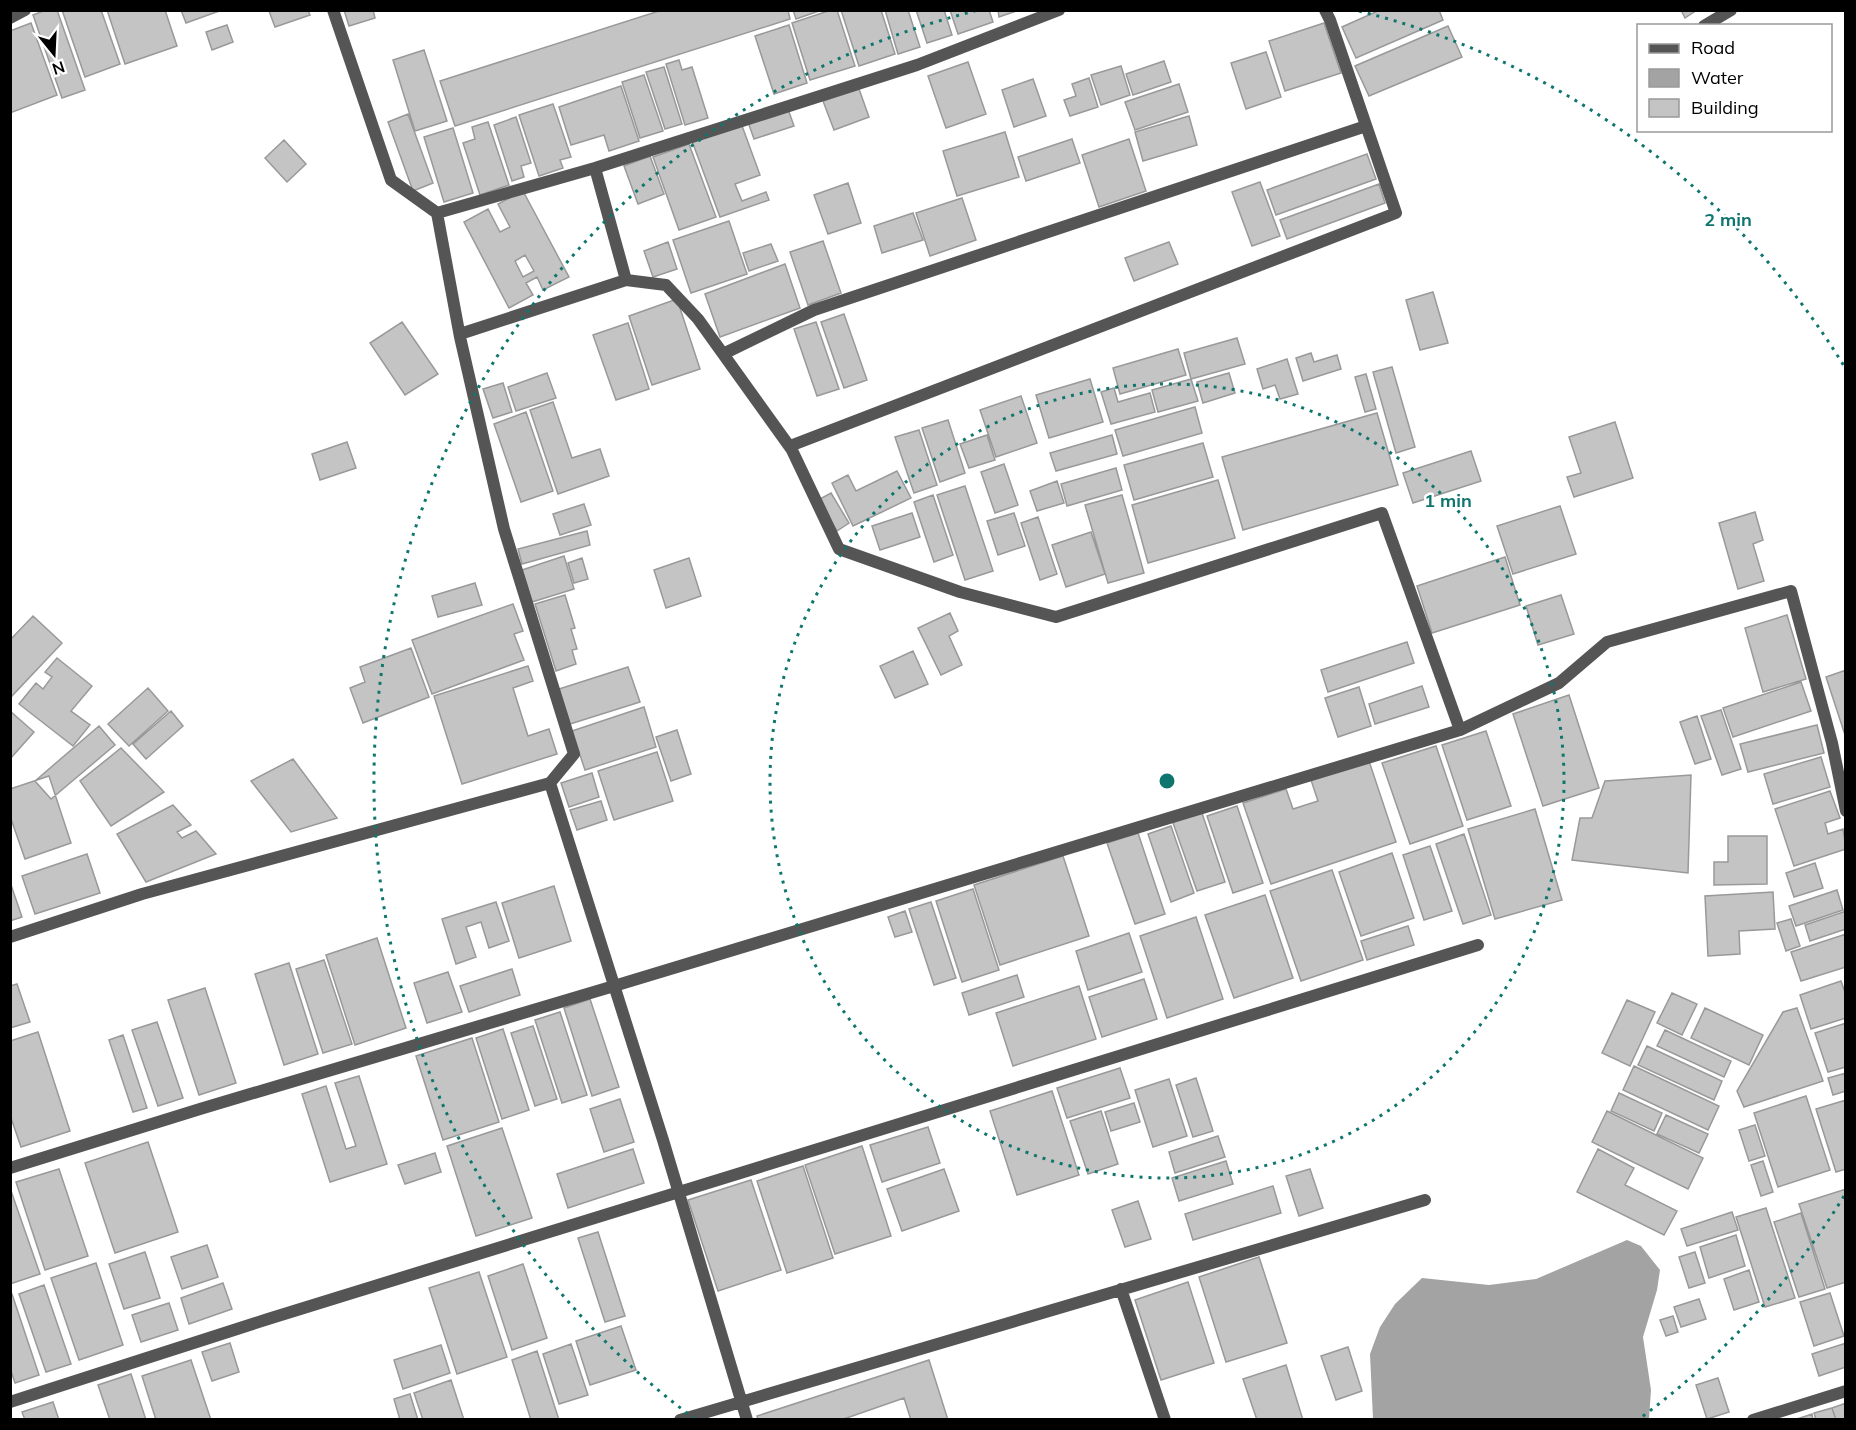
<svg xmlns="http://www.w3.org/2000/svg" width="1856" height="1430" font-family="Mulish,sans-serif">
<style>
.water{fill:#a3a3a3}
.building{fill:#c4c4c4;stroke:#999;stroke-width:1.5;fill-rule:evenodd}
.lines{fill:none;stroke-linecap:round;stroke-linejoin:round}
.minor{stroke:#555;stroke-width:12}
.ring{fill:none;stroke:#0f766e;stroke-width:3;stroke-dasharray:3 6}
.centre{fill:#0f766e;stroke:#fff;stroke-width:3}
.ring-label{font-size:18px;text-anchor:middle;font-weight:bold;fill:#0f766e;stroke:#fff;stroke-width:5;stroke-linejoin:round;paint-order:stroke}
</style>
<rect width="100%" height="100%" fill="#fff"/>
<path class="water" d="M1627 1240 1641 1246 1660 1270 1657 1290 1643 1337 1651 1390 1649 1419H1373L1370 1354 1380 1327 1395 1304 1422 1278 1489 1285 1536 1279Z"/>
<path class="building" d="M46 10H57L85 90 62 98 33 15Z
M62 10H101L120 64 85 77Z
M107 10H165L177 46 125 64Z
M181 10H222L186 23Z
M308 10 310 15 275 27 269 11Z
M344 10H373L375 18 349 26Z
M662 10H788L790 19 455 126 440 81Z
M793 10H822L796 19Z
M831 10H837L855 66 810 80 792 23Z
M841 10H881L895 54 859 66Z
M885 10H908L920 47 898 54Z
M916 10H944L952 35 927 43Z
M950 10H989L993 22 958 34Z
M998 10H1019L999 17Z
M1380 10H1439L1443 20 1356 58 1342 27Z
M1681 10H1697L1685 18Z
M31 23 57 95 10 113V31Z
M1324 23 1341 73 1285 91 1269 41Z
M227 25 233 42 212 50 206 32Z
M789 25 807 83 774 94 755 36Z
M1448 26 1462 57 1369 96 1355 66Z
M424 50 447 121 415 131 393 60Z
M1266 52 1281 97 1246 109 1231 63Z
M679 60 682 70 692 67 708 118 685 125 666 64Z
M1164 61 1171 82 1133 95 1126 74Z
M968 62 986 114 946 128 928 76Z
M1121 66 1130 95 1101 105 1091 75Z
M664 67 682 124 665 129 646 72Z
M644 75 663 131 640 138 622 82Z
M1089 78 1098 107 1070 116 1064 100 1076 96 1072 84Z
M1033 79 1046 116 1014 127 1002 90Z
M1179 84 1188 112 1135 130 1125 102Z
M621 86 639 141 609 151 604 135 571 145 559 107Z
M859 89 869 117 834 130 823 101Z
M553 104 571 157 560 160 563 168 539 176 519 115Z
M788 109 794 126 754 139 748 122Z
M408 114 433 183 413 191 388 122Z
M1189 116 1197 145 1143 161 1135 132Z
M516 117 531 163 521 166 524 177 512 181 494 125Z
M488 122 509 185 480 195 463 143 475 139 472 127Z
M741 123 760 175 735 184 742 201 766 192 769 200 720 217 692 141Z
M453 128 473 193 444 202 424 137Z
M1005 132 1019 177 957 196 943 151Z
M1072 139 1080 163 1026 181 1018 157Z
M1129 139 1146 191 1099 207 1082 155Z
M284 140 306 164 287 182 265 158Z
M689 144 716 217 679 230 653 157Z
M1367 154 1376 179 1276 215 1267 190Z
M650 156 664 194 638 204 624 166Z
M1260 182 1280 236 1252 246 1232 192Z
M848 183 861 223 828 234 814 195Z
M1379 184 1385 203 1287 239 1280 220Z
M523 191 569 277 543 290 537 277 526 283 533 295 509 308 464 222 488 209 500 232 510 227 498 204ZM525 255 534 271 523 277 515 261Z
M962 198 976 240 930 256 916 213Z
M913 213 923 240 882 253 874 226Z
M729 221 747 274 691 293 673 240Z
M823 241 841 293 808 305 790 252Z
M668 242 677 269 653 277 644 251Z
M1169 242 1178 264 1134 281 1125 258Z
M771 244 778 261 749 271 743 253Z
M785 264 800 308 720 337 705 294Z
M1433 292 1448 343 1420 350 1406 300Z
M677 299 700 369 652 385 629 316Z
M844 314 867 380 844 388 821 322Z
M402 322 438 374 405 395 370 343Z
M816 322 839 389 817 396 794 329Z
M628 323 649 389 616 400 593 335Z
M1237 338 1245 364 1191 379 1184 353Z
M1178 349 1186 375 1120 394 1113 368Z
M1311 353 1314 362 1337 355 1341 369 1303 381 1296 358Z
M1287 359 1298 394 1280 399 1275 385 1263 389 1257 369Z
M1392 367 1415 447 1396 453 1373 372Z
M547 373 556 398 516 411 508 387Z
M1229 373 1235 393 1203 403 1197 382Z
M1366 374 1376 409 1365 412 1355 377Z
M1090 379 1103 422 1049 438 1036 395Z
M1191 379 1198 401 1158 412 1152 390Z
M503 383 512 412 493 418 483 389Z
M1114 388 1118 402 1150 393 1155 412 1111 424 1101 392Z
M1021 396 1037 443 996 457 980 410Z
M553 402 572 458 600 449 609 476 558 494 530 410Z
M1195 407 1202 433 1123 456 1115 430Z
M526 412 553 491 521 502 494 424Z
M1377 413 1398 485 1243 530 1222 457Z
M948 420 965 473 940 482 922 428Z
M1615 422 1633 478 1574 497 1567 477 1581 473 1569 437Z
M919 430 937 485 914 493 895 437Z
M987 435 995 460 969 468 960 444Z
M1112 435 1117 454 1056 471 1050 453Z
M347 442 356 468 320 480 312 454Z
M1203 443 1213 477 1134 500 1124 465Z
M1471 451 1481 481 1413 503 1403 473Z
M1004 464 1018 505 995 513 981 472Z
M1116 468 1122 490 1067 506 1061 484Z
M897 471 911 498 853 526 832 483 848 475 856 491Z
M1218 480 1235 538 1148 563 1132 505Z
M1057 481 1064 503 1037 511 1030 491Z
M965 486 993 571 965 580 937 495Z
M831 493 849 523 837 531 818 500Z
M933 495 953 555 934 562 914 502Z
M1122 495 1144 573 1108 583 1085 505Z
M584 504 591 525 560 535 553 514Z
M1560 506 1576 554 1513 574 1497 526Z
M1755 512 1763 540 1753 544 1764 581 1738 589 1719 523Z
M912 513 920 537 880 550 872 526Z
M1014 513 1025 546 998 555 987 521Z
M1038 517 1057 574 1040 580 1021 523Z
M587 531 590 545 522 564 518 549Z
M1091 532 1105 574 1066 587 1052 545Z
M564 556 574 589 532 602 522 570Z
M1505 557 1520 605 1432 633 1417 586Z
M582 558 588 579 574 583 568 563Z
M689 558 701 596 666 608 654 570Z
M475 583 482 605 438 617 432 596Z
M565 595 575 628 571 629 577 649 572 650 576 664 556 671 535 604Z
M1561 595 1574 634 1538 645 1526 606Z
M513 604 523 631 514 634 524 660 432 694 412 640Z
M950 613 958 631 949 636 962 665 941 675 918 628Z
M1787 615 1806 679 1763 692 1745 628Z
M33 616 62 643 10 698V640Z
M1407 642 1414 663 1328 692 1321 670Z
M411 648 429 697 363 723 350 688 365 682 360 667Z
M913 651 928 684 895 698 880 666Z
M57 658 92 686 71 711 90 725 73 746 19 704 36 683 43 689 52 677 45 672Z
M528 666 533 681 513 688 528 736 549 729 557 754 462 784 434 696Z
M628 667 640 702 570 724 559 689Z
M1846 670V738L1826 677Z
M1801 682 1811 711 1733 737 1723 708Z
M1422 686 1429 707 1375 724 1369 704Z
M1359 687 1371 726 1338 737 1325 698Z
M148 688 168 711 129 746 108 724Z
M1569 695 1599 788 1543 806 1513 714Z
M644 707 656 747 585 770 572 731Z
M1721 710 1741 769 1722 775 1701 716Z
M10 711 34 732 10 759Z
M171 711 183 726 146 759 133 744Z
M1697 716 1711 759 1695 764 1680 722Z
M1817 725 1824 753 1748 772 1740 744Z
M99 726 115 745 51 799 35 781Z
M677 730 691 774 671 781 656 737Z
M1486 731 1511 806 1467 820 1442 745Z
M1436 746 1463 826 1410 844 1382 763Z
M121 748 164 792 111 826 80 781Z
M657 752 673 801 614 820 598 771Z
M1821 757 1830 787 1773 804 1764 774Z
M293 759 337 818 291 832 251 781Z
M1369 761 1396 842 1271 884 1243 803 1286 789 1293 809 1318 801 1311 780Z
M592 773 599 797 569 807 561 783Z
M1691 775 1688 873 1572 860 1580 818H1592L1605 781Z
M49 776 71 843 25 859 10 816V789Z
M1830 791 1840 818 1825 823 1828 834 1843 829 1846 849 1794 866 1775 809Z
M601 801 607 820 577 830 570 810Z
M173 805 191 825 177 832 182 838 196 831 216 854 146 882 117 834Z
M1237 806 1263 883 1233 893 1207 816Z
M1535 809 1562 900 1495 919 1468 829Z
M1201 810 1225 882 1197 891 1172 820Z
M1171 826 1194 893 1171 902 1148 834Z
M1138 833 1165 914 1135 924 1107 843Z
M1464 834 1491 915 1463 924 1436 844Z
M1728 836H1767V884L1714 885V862H1728Z
M1430 846 1452 911 1424 920 1403 855Z
M1392 853 1414 918 1361 936 1339 872Z
M87 854 100 893 35 914 22 876Z
M1063 856 1089 936 1000 965 974 885Z
M1815 863 1823 888 1794 897 1786 873Z
M1332 870 1363 960 1301 981 1270 891Z
M10 882 22 917 10 921Z
M554 886 571 941 519 958 502 903Z
M973 889 999 970 962 982 936 901Z
M1837 890 1843 910 1796 926 1789 906Z
M1773 892 1775 929 1739 931 1740 954 1708 956 1705 896Z
M1265 895 1293 978 1234 998 1205 915Z
M496 902 509 941 489 948 481 922 466 927 476 957 456 964 442 919Z
M931 902 956 978 934 985 909 909Z
M905 911 912 932 895 937 888 917Z
M1846 911V929L1810 941 1805 925Z
M1196 917 1223 999 1167 1018 1140 936Z
M1791 919 1800 946 1786 951 1777 923Z
M1408 926 1414 945 1367 960 1361 941Z
M1129 933 1142 972 1088 990 1076 951Z
M1846 934V967L1801 981 1791 952Z
M377 938 406 1028 355 1045 326 955Z
M324 960 352 1044 323 1053 296 969Z
M289 963 318 1054 284 1065 255 974Z
M512 969 520 995 469 1012 460 986Z
M448 972 462 1012 427 1023 414 983Z
M1017 975 1024 997 969 1015 962 993Z
M1144 979 1157 1019 1102 1037 1089 997Z
M1841 981 1846 995V1018L1811 1029 1800 995Z
M17 984 30 1022 10 1028V986Z
M1079 986 1096 1039 1013 1066 996 1013Z
M205 988 236 1083 199 1095 168 1000Z
M1672 993 1697 1004 1682 1035 1657 1023Z
M590 999 619 1087 592 1096 564 1008Z
M1627 1000 1655 1012 1630 1066 1602 1053Z
M1705 1008 1763 1035 1749 1065 1691 1038Z
M1797 1008 1823 1081 1744 1107 1737 1091 1783 1012Z
M560 1012 587 1095 562 1103 535 1020Z
M157 1022 183 1098 158 1106 132 1030Z
M1846 1023V1067L1828 1072 1815 1033Z
M533 1026 557 1099 535 1106 511 1033Z
M503 1029 529 1110 502 1119 476 1038Z
M1665 1030 1731 1061 1724 1077 1657 1046Z
M38 1032 70 1131 21 1147 10 1115V1041Z
M123 1035 147 1108 133 1112 109 1040Z
M472 1038 499 1122 443 1140 416 1056Z
M1647 1046 1722 1081 1714 1100 1638 1065Z
M1634 1066 1719 1106 1708 1130 1623 1090Z
M1120 1068 1130 1098 1067 1118 1057 1088Z
M1846 1073V1091L1833 1095 1828 1078Z
M359 1076 387 1164 330 1182 302 1094 326 1086 346 1149 356 1146 335 1083Z
M1196 1078 1213 1131 1193 1137 1176 1085Z
M1169 1079 1187 1136 1153 1147 1135 1090Z
M1052 1091 1079 1175 1017 1195 990 1111Z
M1619 1093 1662 1113 1654 1131 1611 1111Z
M1806 1096 1830 1170 1778 1187 1754 1113Z
M620 1099 634 1142 604 1152 590 1109Z
M1846 1100V1169L1836 1172 1816 1109Z
M1134 1103 1140 1122 1111 1131 1105 1112Z
M1101 1111 1118 1164 1088 1174 1070 1121Z
M1607 1111 1703 1158 1688 1189 1592 1142Z
M1666 1115 1708 1134 1699 1153 1657 1134Z
M1755 1125 1765 1156 1749 1161 1739 1130Z
M928 1127 940 1163 882 1182 870 1145Z
M502 1128 532 1218 476 1236 447 1146Z
M1218 1136 1225 1157 1175 1173 1169 1152Z
M148 1142 178 1232 115 1253 85 1163Z
M862 1146 891 1236 835 1254 805 1165Z
M633 1149 644 1183 568 1208 557 1174Z
M1598 1149 1634 1168 1625 1185 1677 1211 1664 1235 1577 1192Z
M435 1153 441 1172 405 1184 398 1165Z
M1226 1161 1233 1184 1179 1201 1172 1178Z
M1763 1161 1773 1192 1761 1196 1751 1165Z
M803 1166 833 1258 787 1273 757 1181Z
M59 1169 88 1256 45 1270 16 1182Z
M944 1169 959 1211 902 1231 887 1189Z
M1310 1169 1323 1208 1299 1216 1286 1176Z
M751 1180 781 1270 718 1291 688 1200Z
M1273 1186 1281 1213 1193 1240 1185 1214Z
M10 1188 40 1274 10 1284Z
M1846 1189V1282L1827 1288 1799 1204Z
M1138 1201 1151 1239 1125 1247 1112 1210Z
M1766 1208 1795 1298 1765 1307 1736 1217Z
M1732 1212 1738 1230 1687 1246 1681 1229Z
M1801 1213 1825 1289 1799 1297 1774 1222Z
M598 1232 625 1316 605 1322 578 1238Z
M1736 1235 1745 1266 1709 1278 1700 1247Z
M207 1245 218 1277 182 1289 171 1257Z
M145 1252 160 1298 124 1309 109 1264Z
M1695 1252 1705 1283 1689 1288 1679 1257Z
M1259 1257 1287 1343 1226 1362 1199 1277Z
M96 1263 123 1345 79 1360 51 1278Z
M523 1264 547 1338 512 1350 488 1276Z
M1749 1270 1759 1302 1734 1310 1724 1279Z
M479 1272 507 1357 457 1374 429 1288Z
M1188 1282 1214 1363 1161 1380 1135 1300Z
M223 1283 232 1309 189 1324 181 1298Z
M44 1285 71 1364 46 1372 19 1294Z
M1830 1293 1844 1336 1814 1346 1800 1302Z
M10 1294H12L39 1375 15 1383 10 1368Z
M1699 1299 1706 1319 1681 1327 1674 1307Z
M169 1303 178 1330 141 1342 132 1315Z
M1673 1316 1678 1332 1666 1336 1660 1320Z
M621 1326 636 1370 590 1385 576 1341Z
M230 1343 239 1372 212 1381 202 1352Z
M1846 1343V1367L1819 1376 1812 1354Z
M571 1344 588 1395 559 1404 543 1354Z
M441 1345 450 1373 403 1389 394 1360Z
M1348 1347 1362 1391 1336 1400 1321 1356Z
M537 1351 559 1420H531L512 1360Z
M191 1360 211 1420H156L142 1376Z
M929 1360 948 1420H911L904 1398 841 1420H758L757 1416Z
M1286 1365 1303 1420H1257L1243 1379Z
M131 1374 146 1420H110L98 1385Z
M1718 1378 1729 1412 1707 1419 1696 1385Z
M451 1380 464 1420H423L414 1393Z
M410 1394 418 1420H400L394 1399Z
M53 1402 59 1420H25L22 1412Z
M1846 1403V1420H1836L1832 1408Z
M1832 1408 1836 1420H1816L1814 1413Z
M1812 1414 1813 1420H1794Z"/>
<g class="lines">
<path class="minor" d="M333 10 391 180 437 213 460 337 504 529 574 754 550 783
M10 18 25 10
M1704 26 1731 10
M595 168 626 280
M437 213 595 168 917 65 1059 10
M460 334 626 280 666 285 698 319 792 450
M723 354 814 310 1366 126
M1460 730 1559 683 1607 642 1791 591 1832 743 1846 811
M10 937 142 894 550 783 663 1140 747 1420
M10 1168 200 1109 614 986 1460 730 1382 513 1056 617 960 592 839 549 790 446 1396 213 1330 20 1325 10
M1121 1289 1165 1420
M10 1402 268 1319 1478 945
M680 1420 1425 1200
M1753 1420 1846 1391"/>
</g>
<g class="ring">
<circle cx="1167" cy="781" r="397"/>
<path d="M1844 1196A794 794 0 0 1 1639 1419M695 1419A794 794 0 0 1 975 11M1359 11A794 794 0 0 1 1844 366"/>
</g>
<circle cx="1167" cy="781" r="9" class="centre"/>
<g class="ring-label">
<text x="1728" y="226">2 min</text>
<text x="1448" y="507">1 min</text>
</g>
<rect width="1856" height="1430" fill="none" stroke="#000000" stroke-width="24"/>
<rect x="1637" y="24" width="195" height="108" fill="#ffffff" stroke="#999999" stroke-width="1.5"/>
<rect x="1649" y="44" width="30" height="9" fill="#555555" stroke="#999999" stroke-width="1.5"/>
<text x="1691" y="54" font-size="18" fill="#000000">Road</text>
<rect x="1649" y="69" width="30" height="18" fill="#a3a3a3" stroke="#999999" stroke-width="1.5"/>
<text x="1691" y="84" font-size="18" fill="#000000">Water</text>
<rect x="1649" y="99" width="30" height="18" fill="#c4c4c4" stroke="#999999" stroke-width="1.5"/>
<text x="1691" y="114" font-size="18" fill="#000000">Building</text>
<g transform="translate(54 54) rotate(162)" stroke="#ffffff" stroke-width="4.5" paint-order="stroke">
<path d="M0-4.5L10 22L0 15L-10 22Z" fill="#000000"/>
<text y="-9" font-size="16" font-weight="bold" text-anchor="middle" fill="#000000">N</text>
</g>
</svg>
